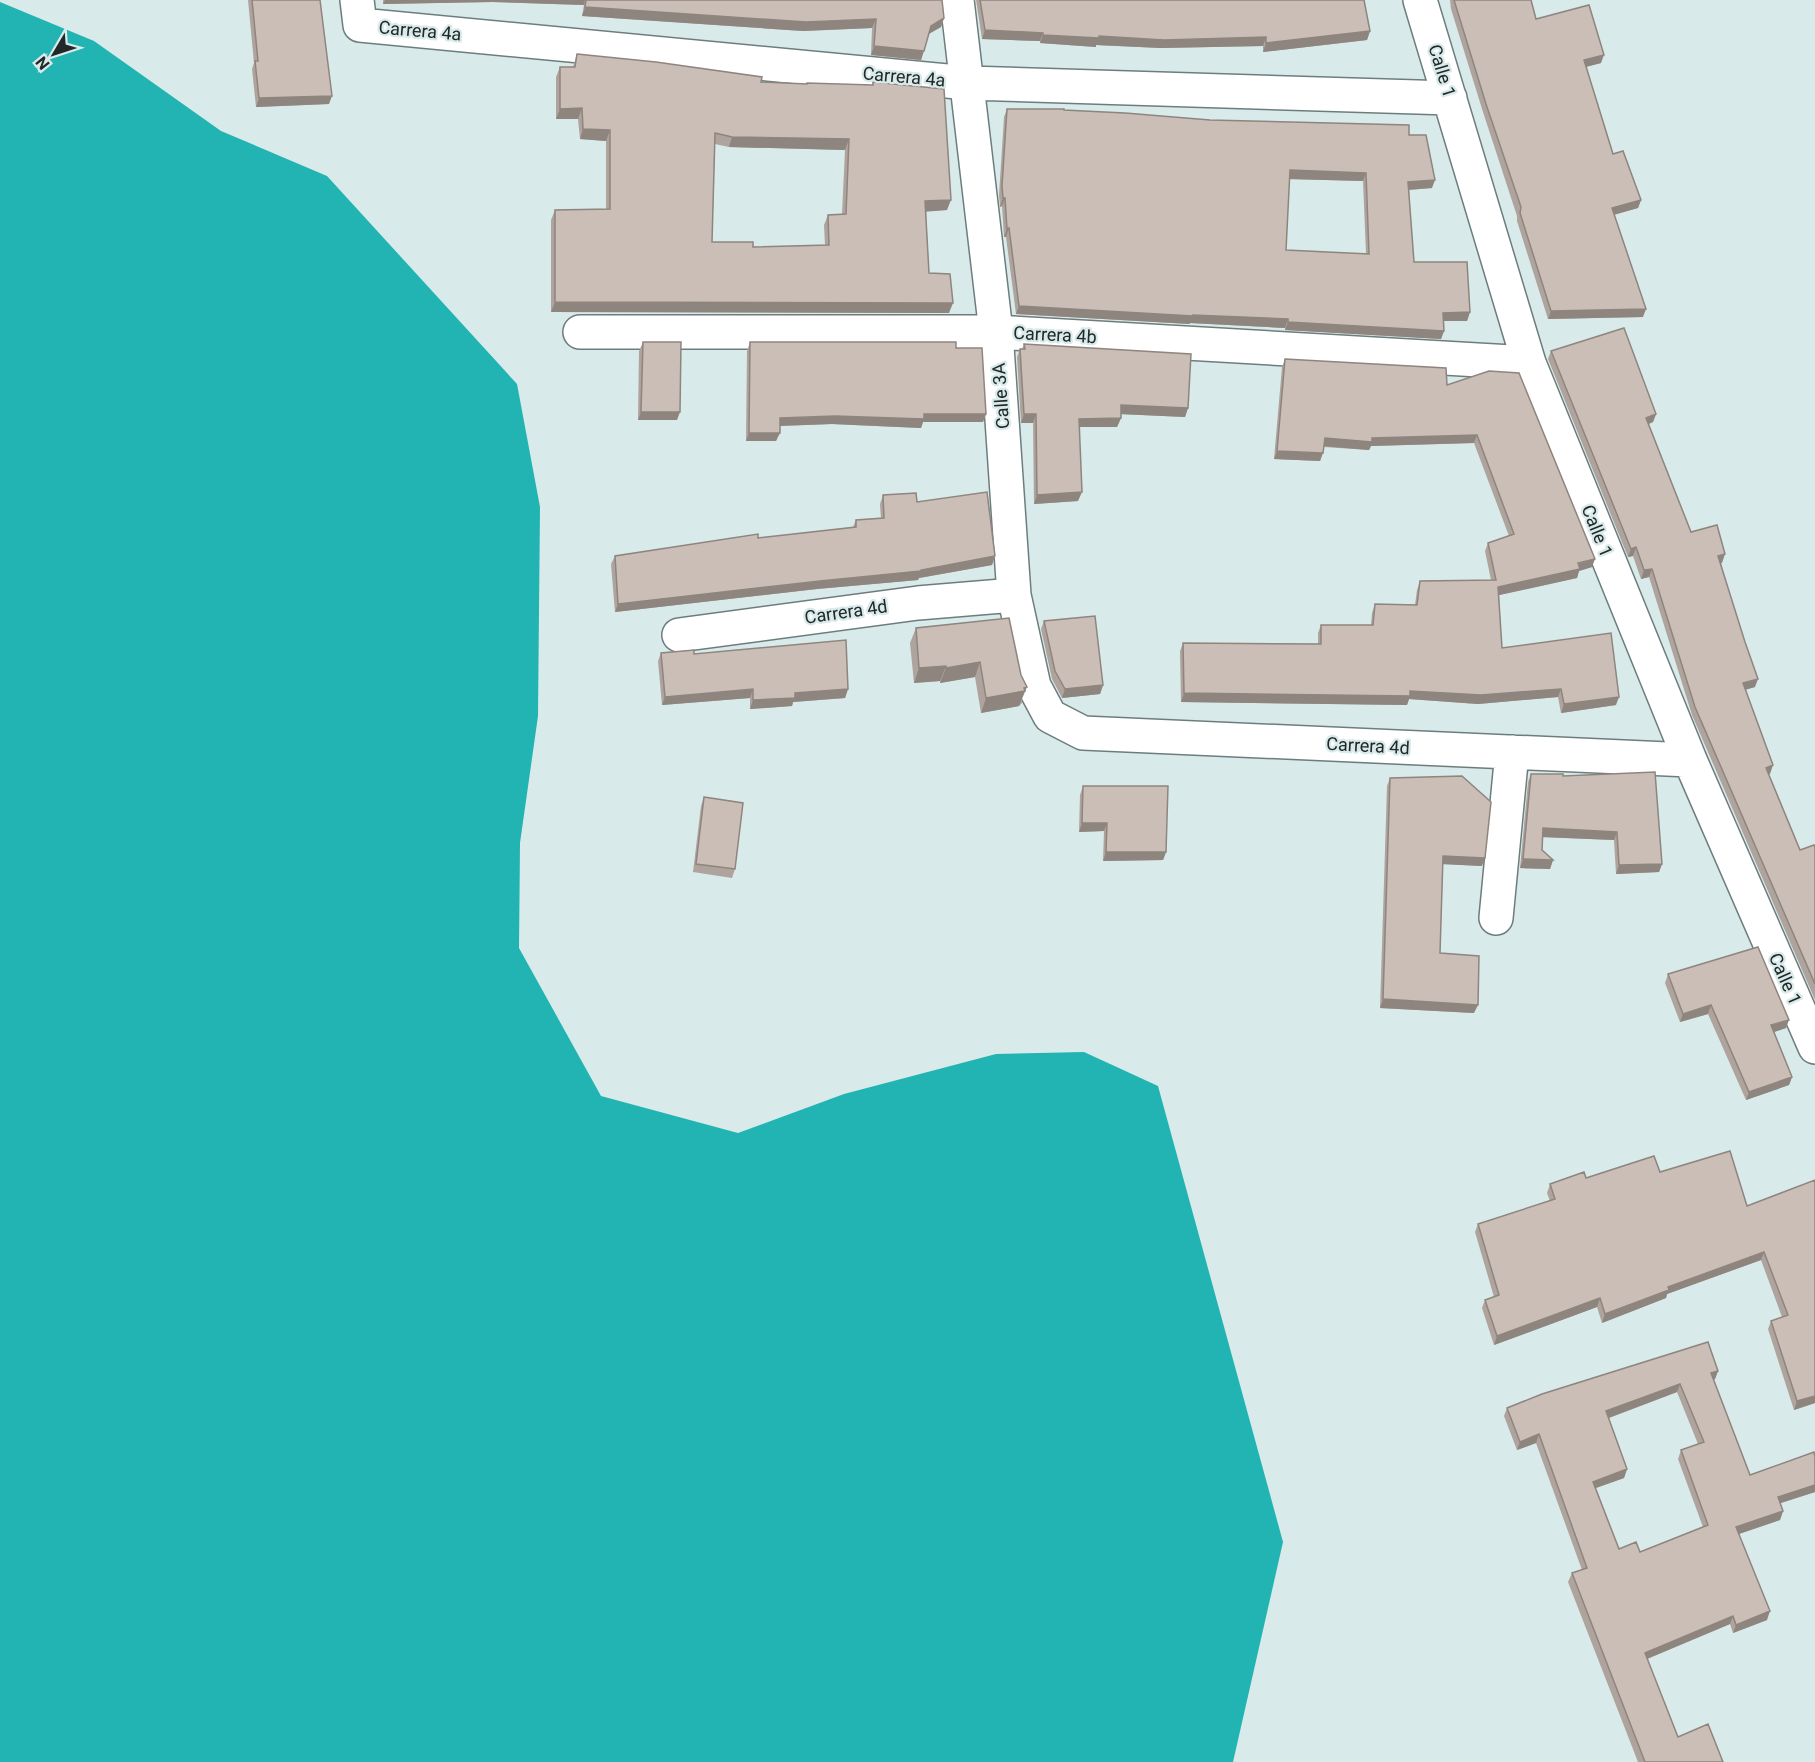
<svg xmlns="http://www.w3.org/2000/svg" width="1815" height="1762" font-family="Roboto,sans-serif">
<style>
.water{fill:#21b4b3}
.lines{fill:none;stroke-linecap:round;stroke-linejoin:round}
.minor-casing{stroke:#6d7d7d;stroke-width:36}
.minor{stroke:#fff;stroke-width:33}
.wall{fill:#afa39d;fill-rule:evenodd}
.shaded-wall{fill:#8e857f}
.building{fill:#cbbeb6;stroke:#8e857f;stroke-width:1.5;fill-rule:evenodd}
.labels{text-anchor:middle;stroke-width:4.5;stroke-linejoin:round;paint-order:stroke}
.street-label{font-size:18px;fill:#222828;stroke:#d8eae9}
</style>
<rect width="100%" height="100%" fill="#d8eae9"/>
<path class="water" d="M0 2 94 41 221 131 327 176 517 384 540 507 538 716 520 843 519 948 601 1096 738 1133 844 1094 996 1054 1084 1052 1158 1086 1283 1542 1233 1762H0Z"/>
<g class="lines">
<defs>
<path id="minor" d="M357 0 360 25 968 83 1450 98
M957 0 996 332 1014 595 1034 686 1050 716 1083 733 1690 760
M1420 0 1529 363 1690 760 1815 1047
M580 332H996L1529 363
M679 635 918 603 1014 595
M1496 918 1512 752"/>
</defs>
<use href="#minor" class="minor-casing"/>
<use href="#minor" class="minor"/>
</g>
<path class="wall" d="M248 0H320L329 104 256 107 252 69 254 63Z
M383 0H942L944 18 941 27 928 34 921 60 871 55 872 28 803 31 582 16 584 5 492 2 383 4Z
M976 0H1364L1370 31 1367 40 1263 52V46L1161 48 1096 45V47L1040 43V41L982 39Z
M1450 0H1531L1536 19 1601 63 1586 67 1613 154 1641 200 1638 208 1614 215 1643 317 1548 319 1517 221V216L1483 112 1451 9Z
M577 54 761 82 807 84 872 85 873 82 947 210 926 211 929 273 949 313 551 312V220L555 210 606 209V141L580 139 578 119H556V77L560 67H573ZM715 144 729 147 845 150 842 214 828 215 824 225 825 245 753 247 712 242Z
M1007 109 1064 110 1409 135 1432 188 1409 190 1414 262 1470 312 1467 321H1444V331L1441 339 1285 330V328L1190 323V324L1016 314 1006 237H1004L1002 206 1000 207 999 195 1004 117ZM1289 179 1363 181 1366 254 1286 250Z
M643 342 677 420H638L639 351Z
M750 342 956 348 986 414 983 422H923L921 428 832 424 780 426 776 441H746L747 351Z
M1024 344 1188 408 1185 417 1121 414V418L1117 427H1079L1078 501 1034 504 1033 423H1021L1017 357 1020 349H1022Z
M1551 351 1656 414 1653 422 1649 424 1691 532 1722 563H1721L1755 687 1745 690 1770 774H1769L1800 850 1815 847V1000L1692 715 1649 577 1641 579 1633 556 1628 557 1548 359Z
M1285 359 1447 385 1592 567 1579 571 1577 578 1499 595 1502 648 1616 705 1561 713 1558 697 1478 704 1409 699 1407 705 1181 702 1180 651 1183 643 1318 644V633L1321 625H1371L1372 613 1375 604 1415 605 1417 590 1420 581 1491 580 1485 551 1488 543 1509 536 1474 443 1371 446 1369 450 1324 447 1320 461 1274 459 1282 367Z
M883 495 917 502 995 556 992 565 919 578 918 580 817 589 615 612 611 564 615 556 853 527 856 520 881 519 880 504Z
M1009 618 1022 703 1019 706 981 713 975 677 940 683V681L914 683 910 643 916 628Z
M1044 621 1103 685 1100 694 1062 698 1052 679 1041 629Z
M661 653 694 654 848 689 845 698 793 702 792 706 750 709V698L662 705 658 661Z
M1531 774 1563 776 1662 864 1659 872 1616 874 1614 840 1543 837 1542 850 1553 860 1550 869 1520 868 1528 782Z
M1390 778 1482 866 1443 864 1440 953 1474 1013 1380 1008 1387 786Z
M1083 786 1166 852 1163 860 1103 861 1104 831 1079 832 1080 795Z
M704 797 735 869 732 878 693 872 701 806Z
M1668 974 1786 1028 1774 1032 1792 1077 1789 1085 1746 1100 1708 1014 1680 1022 1665 983Z
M1660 1172 1747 1206 1815 1180V1403L1794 1410 1768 1329 1771 1321 1782 1317 1761 1260 1667 1294 1666 1298 1602 1323 1597 1307 1494 1345 1482 1308 1485 1300 1494 1297 1475 1232 1478 1224 1550 1201 1547 1193 1550 1184 1586 1178Z
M1718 1371 1715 1379 1714 1380 1750 1475 1815 1457V1492L1780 1503 1783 1511 1780 1520 1739 1534 1767 1620 1733 1633 1730 1624 1647 1659 1678 1737 1723 1762H1638L1568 1582 1572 1573 1582 1570 1536 1443 1517 1450 1504 1416 1507 1408ZM1677 1392 1698 1444 1681 1450 1678 1459 1703 1527 1640 1552 1619 1549 1596 1488 1624 1478 1627 1469 1609 1418Z"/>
<path class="shaded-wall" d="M385 0H585L584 5 492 2 383 4Z
M585 7 876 19 872 28 803 31 582 16Z
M944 18 941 27 927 35 931 26Z
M985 30 1043 33 1040 41 982 39Z
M1370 31 1367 40 1263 52 1266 43Z
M1043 35 1099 36 1266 37 1263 46 1161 48 1096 45V47L1040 43Z
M874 46 924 51 921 60 871 55Z
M1604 55 1601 63 1581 68 1584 60Z
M332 96 329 104 256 107 259 98Z
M582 108 578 119H556L560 109Z
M583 129 610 130 606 141 580 139Z
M732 137 849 139 845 150 729 147Z
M1290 170 1366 173 1363 181 1287 179Z
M1435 180 1432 188 1405 190 1408 182Z
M1003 198H1005L1002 206 1000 207Z
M951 200 947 210 922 212 925 201Z
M1641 200 1638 208 1609 216 1612 208Z
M1009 228 1006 237H1004L1007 229Z
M555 302 953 303 949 313 551 312Z
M1019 306 1288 319 1285 328 1190 323V324L1016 314Z
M1646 309 1643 317 1548 319 1551 311Z
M1470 312 1467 321H1440L1443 313Z
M1288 322 1444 331 1441 339 1285 330Z
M1121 405 1188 408 1185 417 1118 414Z
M641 412H680L677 420H638Z
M924 414H986L983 422H923L921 428 832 424 777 426 780 418Z
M1024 414H1036L1033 423H1021Z
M1656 414 1653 422 1643 426 1646 418Z
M1121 418 1117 427H1076L1079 419Z
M749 433H780L776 441H746Z
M1477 435 1474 443 1371 446 1369 450 1322 446 1325 438H1372Z
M1277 451 1323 453 1320 461 1274 459Z
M1082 492 1078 501 1034 504 1037 495Z
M1636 547 1633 556 1628 557 1631 549Z
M1725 554 1722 563 1715 565 1718 556Z
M995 556 992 565 919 578 918 580 817 589 615 612 618 604 921 570Z
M1595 559 1592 567 1579 571 1577 578 1495 596 1498 587Z
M1652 569 1649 577 1641 579 1644 570Z
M980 662 975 677 940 683 946 668Z
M946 666 940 681 914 683 919 668Z
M1758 679 1755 687 1740 691 1743 683Z
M1103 685 1100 694 1062 698 1065 689Z
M1027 687 1019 706 981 713 986 698Z
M753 689 750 698 662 705 665 697Z
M848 689 845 698 793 702 792 706 750 709 753 700 795 693Z
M1561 689 1558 697 1478 704 1409 699 1407 705 1181 702 1184 693Z
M1619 697 1616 705 1561 713 1564 704Z
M1773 765 1770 774 1763 776 1766 768Z
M1082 823H1107L1104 831 1079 832Z
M1543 828 1617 832 1614 840 1540 837Z
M1106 852H1166L1163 860 1103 861Z
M1443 856 1485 858 1482 866 1440 864Z
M1523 859 1553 860 1550 869 1520 868Z
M1662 864 1659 872 1616 874 1619 865Z
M1383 999 1478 1005 1474 1013 1380 1008Z
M1711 1005 1708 1014 1680 1022 1683 1014Z
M1789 1020 1786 1028 1768 1034 1771 1025Z
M1792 1077 1789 1085 1746 1100 1749 1092Z
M1764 1252 1761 1260 1667 1294 1666 1298 1602 1323 1605 1314 1668 1287Z
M1600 1298 1597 1307 1494 1345 1497 1336Z
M1718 1371 1715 1379 1708 1382 1711 1373Z
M1680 1384 1677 1392 1603 1420 1606 1411Z
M1815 1396V1403L1794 1410 1797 1401Z
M1539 1434 1536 1443 1517 1450 1520 1442Z
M1627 1469 1624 1478 1590 1490 1593 1482Z
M1815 1485V1492L1775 1505 1778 1497Z
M1783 1511 1780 1520 1733 1536 1736 1527Z
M1770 1611 1767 1620 1733 1633 1736 1625Z
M1733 1616 1730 1624 1642 1661 1645 1653Z"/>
<path class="building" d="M252 0H320L332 96 259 98 255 61H258Z
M586 0H942L944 18 931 26 924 51 874 46 876 19 806 22 585 7Z
M980 0H1364L1370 31 1266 43V37L1164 40 1099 36V38L1043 35V33L985 30Z
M1454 0H1531L1536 19 1589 5 1604 55 1584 60 1613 154 1623 151 1641 200 1612 208 1646 309 1551 311 1520 213 1521 207 1486 104Z
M577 54 656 62 762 77 761 82 807 84V83L873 85V82L944 89 951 200 925 201 929 273 950 274 953 303 555 302V210L610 209V130L583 129 582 108 560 109V67H575ZM715 133 732 137 849 139 846 214 828 215 829 245 753 247V242H712Z
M1007 109H1064V110L1125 113 1210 120 1409 125V135H1426L1435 180 1408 182 1414 262H1467L1470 312 1443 313 1444 331 1288 322V319L1193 315V316L1019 306 1009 228 1007 229 1005 198H1003L1002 186ZM1290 170 1366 173 1369 254 1286 250Z
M1624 328 1656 414 1646 418 1691 532 1717 525 1725 554 1718 556 1745 642 1758 679 1743 683 1773 765 1766 768 1800 850 1814 845 1815 847V984L1695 707 1652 569 1644 570 1636 547 1631 549 1551 351Z
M643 342H681L680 412H641Z
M750 342H956V348H982L986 414H924V419L835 416 780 418V433H749Z
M1024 344 1191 354 1188 408 1121 405V418L1079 419 1082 492 1037 495 1036 414H1024L1020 349H1025Z
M1285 359 1446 368 1447 385 1489 371 1519 373 1595 559 1578 563 1580 569 1498 587 1502 648 1611 633 1619 697 1564 704 1561 689 1481 695 1410 691V696L1184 693 1183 643 1321 644V625H1373L1375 604 1417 605 1420 581 1496 580 1488 543 1514 534 1477 435 1372 438V442L1325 438 1323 453 1277 451Z
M987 492 995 556 921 570V571L820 581 618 604 615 556 758 534V538L856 527V520L884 518 883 495 916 493 917 502Z
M1095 616 1103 685 1065 689 1055 671 1044 621Z
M1009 618 1021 675 1027 687 1024 688 1025 691 986 698 980 662 946 668V666L919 668 916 628Z
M846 640 848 689 795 693V698L753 700V689L665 697 661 653 694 650V654Z
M1655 772 1662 864 1619 865 1617 832 1543 828 1542 850 1553 860 1523 859 1531 774H1563V776Z
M1462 776 1491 802 1485 858 1443 856 1440 953 1479 956 1478 1005 1383 999 1390 778Z
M1083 786H1168L1166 852H1106L1107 823H1082Z
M704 797 743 803 735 869 696 864Z
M1758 947 1789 1020 1771 1025 1792 1077 1749 1092 1711 1005 1683 1014 1668 974Z
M1730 1151 1747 1206 1815 1180V1396L1797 1401 1771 1321 1788 1315 1764 1252 1668 1287 1669 1290 1605 1314 1600 1298 1497 1336 1485 1300 1499 1295 1478 1224 1555 1199 1550 1184 1584 1172 1586 1178 1654 1156 1660 1172Z
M1708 1342 1718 1371 1711 1373 1750 1475 1814 1452 1815 1457V1485L1778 1497 1783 1511 1736 1527 1770 1611 1736 1625 1733 1616 1645 1653 1678 1737 1708 1724 1723 1762H1645L1572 1573 1587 1568 1539 1434 1520 1442 1507 1408 1542 1394ZM1680 1384 1704 1442 1681 1450 1708 1525 1640 1552 1636 1542 1619 1549 1593 1482 1627 1469 1606 1411Z"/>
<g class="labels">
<g class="street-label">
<text transform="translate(420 31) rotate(5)" y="6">Carrera 4a</text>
<text transform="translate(1442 71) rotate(73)" y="6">Calle 1</text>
<text transform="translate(904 77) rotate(5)" y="6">Carrera 4a</text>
<text transform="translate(1055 335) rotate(3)" y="6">Carrera 4b</text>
<text transform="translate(1001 396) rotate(-94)" y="6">Calle 3A</text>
<text transform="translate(1597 531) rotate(68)" y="6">Calle 1</text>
<text transform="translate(846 612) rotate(-8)" y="6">Carrera 4d</text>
<text transform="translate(1368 746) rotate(3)" y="6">Carrera 4d</text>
<text transform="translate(1785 979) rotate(66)" y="6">Calle 1</text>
</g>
</g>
<g transform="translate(54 54) rotate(231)" stroke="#d8eae9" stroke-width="4.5" paint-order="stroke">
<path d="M0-4.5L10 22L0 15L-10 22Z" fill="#222828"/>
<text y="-9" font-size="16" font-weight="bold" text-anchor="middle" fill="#222828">N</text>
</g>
</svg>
